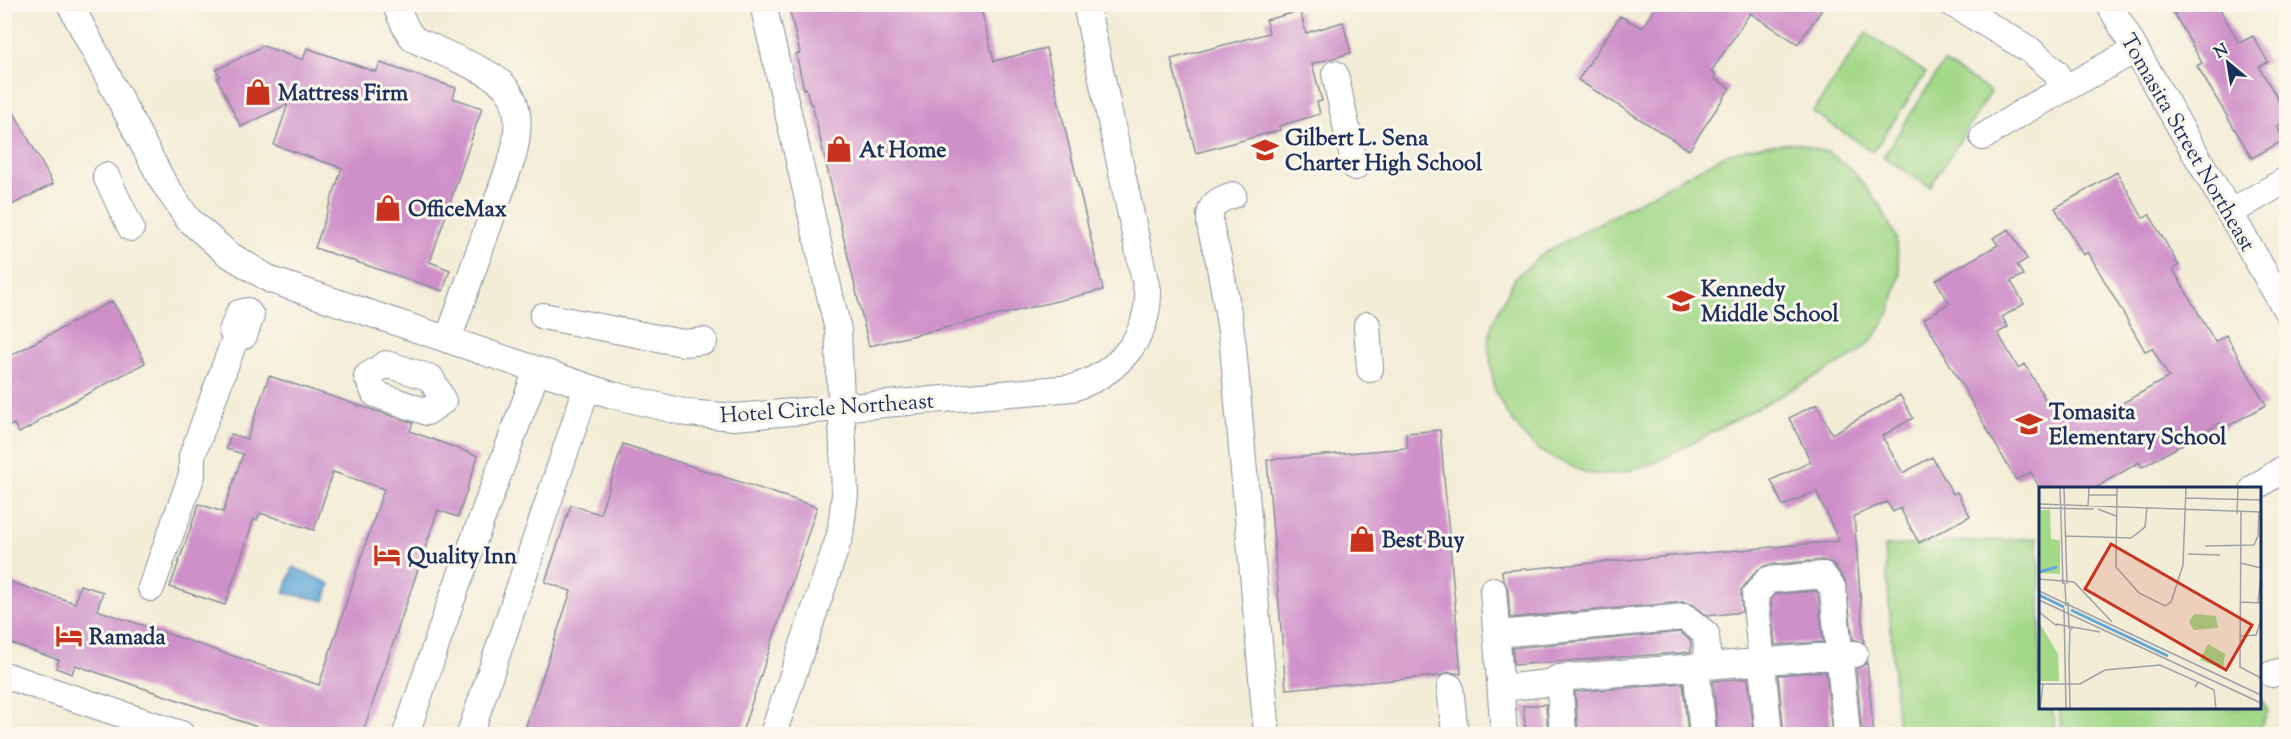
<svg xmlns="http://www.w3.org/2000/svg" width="2291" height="739" font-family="'Sorts Mill Goudy',serif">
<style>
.green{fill:#a3d888;stroke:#5f8473;stroke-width:1.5}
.water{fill:#60a7d7;stroke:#3e6b9a;stroke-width:1.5}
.building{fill:#cf90c9}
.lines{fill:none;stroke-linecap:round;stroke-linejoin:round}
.minor-casing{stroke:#878e9a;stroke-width:28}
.minor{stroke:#fff;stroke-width:26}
.labels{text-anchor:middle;stroke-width:6;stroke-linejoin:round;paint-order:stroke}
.poi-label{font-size:22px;font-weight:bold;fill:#1b2f5e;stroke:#fbf7ec;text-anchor:start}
.street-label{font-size:22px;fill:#1b2f5e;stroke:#fbf7ec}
.inset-river{fill:none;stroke:#60a7d7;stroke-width:3}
.inset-road{fill:none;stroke:#9da1a7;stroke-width:1.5}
.view{fill:#c8321e;fill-opacity:0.15;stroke:#c8321e;stroke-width:3}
.inset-edge{fill:none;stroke:#1b2f5e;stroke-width:3}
</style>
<rect width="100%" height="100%" fill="#fbf7ec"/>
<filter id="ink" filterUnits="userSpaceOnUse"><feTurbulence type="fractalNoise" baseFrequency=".0167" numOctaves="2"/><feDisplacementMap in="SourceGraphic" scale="12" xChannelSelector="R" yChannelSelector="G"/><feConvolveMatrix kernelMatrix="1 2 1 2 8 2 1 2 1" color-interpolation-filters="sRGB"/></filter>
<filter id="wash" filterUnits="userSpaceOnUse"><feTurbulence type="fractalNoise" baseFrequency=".008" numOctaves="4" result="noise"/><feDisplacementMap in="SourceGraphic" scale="24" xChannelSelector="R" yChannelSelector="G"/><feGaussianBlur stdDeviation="1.35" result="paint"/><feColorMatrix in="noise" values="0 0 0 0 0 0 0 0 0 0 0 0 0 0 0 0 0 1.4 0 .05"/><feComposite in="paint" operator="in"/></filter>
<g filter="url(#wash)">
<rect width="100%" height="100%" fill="#f3edd7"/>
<path class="green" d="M1866 33 1926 73 1873 152 1813 112Z
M1944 62 1991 92 1930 187 1883 157Z
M1797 143 1829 153 1852 170 1879 204 1896 237 1900 274 1890 312 1875 337 1856 355 1655 463 1617 474H1588L1539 451 1523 435 1506 412 1494 388 1488 343 1492 323 1515 278 1545 252 1729 153 1764 145Z
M2037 538 2040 579V708H2053L2055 734H1898L1885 546Z
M2260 696 2268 711 2257 734H2062L2059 708H2260Z"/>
<path class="water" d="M293 567 330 584 325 601 284 593Z"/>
<g id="blocks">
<path class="building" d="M788 4H980L994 61 1046 48 1103 290 869 346 812 104H810L806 88 804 89 796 54 800 53Z
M1657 4H1826L1798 44 1750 13 1711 72 1716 75 1714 78 1730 88 1689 150 1578 80 1620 16 1642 28Z
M2169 4H2217L2239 43 2253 36 2268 62 2259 67 2286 113V121L2277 126 2284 140 2252 158 2197 66 2202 63Z
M1300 11 1306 33 1343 22 1351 53 1312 64 1322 101 1317 102 1320 114 1279 126 1280 130 1196 153 1171 59 1269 33 1266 20Z
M263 46 303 60 307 48 376 72 380 63 456 88 453 98 482 108 430 262 450 270 443 291 315 248 342 168 274 145 288 104 241 127 217 78 220 76 216 70Z
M4 94 53 184 4 209Z
M2117 172 2143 218 2149 214 2179 266 2173 269 2215 342 2226 335 2266 405 2223 429 2220 423 2142 467 2139 462 2094 489H2040L2031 472 2016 480 1924 319 1949 303 1936 280 1998 245 1993 238 2009 229 2027 259 2017 265 2023 275 2011 281 2024 304 2002 317 2008 327 1998 333 2018 368 2025 364 2048 404 2098 417 2169 377 2152 348 2145 351 2088 252 2083 255 2055 208Z
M112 301 130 331 145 363 37 421 38 423 19 433 14 424 4 429V359Z
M269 376 413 423 410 431 478 456 458 517 438 510 362 735H281L75 665 72 674 56 668 59 660 4 641V580L75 603 80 585 103 592 97 610 319 685 384 489 333 472 314 530 260 513 257 520 254 519 225 605 170 587 199 504 223 512 243 454 226 449 231 434 247 439Z
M1900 395 1913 418 1882 436 1903 473 1932 457 1953 494 1957 492 1970 516 1919 543 1900 508 1893 512 1887 502 1854 516 1864 643 1853 639 1845 581 1835 566 1830 562 1822 560 1767 565 1757 570 1741 590 1742 612 1707 616 1694 605 1684 602 1510 618 1508 589 1503 579 1502 571 1839 541 1816 491 1783 506 1771 480 1811 462 1789 418 1817 404 1832 434Z
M1440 430 1461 674 1449 672 1440 676 1286 689 1267 460 1407 448 1406 433Z
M623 444 817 507 741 735H523L571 591 545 582 571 505 600 514Z
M1816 591 1818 594 1823 642 1775 645 1771 600 1775 594Z
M1680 632 1691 641V652L1514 665 1512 648Z
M1867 663 1874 735H1862L1856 669Z
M1826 671 1832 735H1784L1778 675Z
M1748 678 1754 735H1718L1713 681Z
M1683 683 1688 735H1578L1575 692Z
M1546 704 1548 735H1526L1523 706Z"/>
</g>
</g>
<g filter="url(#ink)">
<use href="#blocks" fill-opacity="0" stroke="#878e9a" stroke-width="1.5"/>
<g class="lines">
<defs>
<path id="minor" d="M70 4 163 182 188 219 228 254 271 280 609 394 687 413 735 417 1072 388C1115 375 1147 341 1148 295L1086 4
M395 4C400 14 405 30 413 38 419 43 431 46 438 50 494 77 531 81 513 156L448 340
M763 4 838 330 845 494 840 535 773 734
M1953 4 2030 50 2056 72 2063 90
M2109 4 2286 310
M1335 74 1355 167
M1983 137 2026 110 2135 50
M106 176 131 228
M1233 195C1225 197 1213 202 1211 211 1207 225 1215 243 1218 257 1224 287 1229 316 1233 346L1267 734
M2231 212 2286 180
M543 316 683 343 704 341
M1367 325 1370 369
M386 364 431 378 443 401 427 412 375 394 367 376Z
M2254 488 2286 467
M151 588 192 475V456L236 336 232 331 239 313 247 311 251 316 244 336H236
M1493 590 1504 734
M1497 634 1685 617 1706 634 1708 666
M1696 667 1703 734
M2272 674 2286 670
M4 675 181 734
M1559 678 1563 734
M1450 687 1455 734
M1501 688 1548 683 1559 678 1855 654
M406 734 450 604 537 370
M470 734 587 387
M1769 734 1755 595 1768 580 1823 575 1833 589 1847 734"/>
</defs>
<use href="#minor" class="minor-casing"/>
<use href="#minor" class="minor"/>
</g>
</g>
<defs>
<symbol id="shop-bare" viewBox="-9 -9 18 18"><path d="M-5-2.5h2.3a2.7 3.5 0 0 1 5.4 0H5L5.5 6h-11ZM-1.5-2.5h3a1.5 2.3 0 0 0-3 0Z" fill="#c8321e" stroke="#fbf7ec" stroke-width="2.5" paint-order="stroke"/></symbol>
<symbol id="school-bare" viewBox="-9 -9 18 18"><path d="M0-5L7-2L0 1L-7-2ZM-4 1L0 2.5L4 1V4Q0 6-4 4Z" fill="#c8321e" stroke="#fbf7ec" stroke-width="2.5" paint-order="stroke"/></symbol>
<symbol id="hotel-bare" viewBox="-9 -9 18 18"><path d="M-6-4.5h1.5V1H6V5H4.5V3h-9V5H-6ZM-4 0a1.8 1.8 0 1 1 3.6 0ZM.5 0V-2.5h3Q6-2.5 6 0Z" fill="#c8321e" stroke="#fbf7ec" stroke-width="2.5" paint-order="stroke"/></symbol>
</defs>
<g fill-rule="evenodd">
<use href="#shop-bare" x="239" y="73" width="38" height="38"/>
<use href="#shop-bare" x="820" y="130" width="38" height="38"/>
<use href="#school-bare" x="1246" y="131" width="38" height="38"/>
<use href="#shop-bare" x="369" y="189" width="38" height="38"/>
<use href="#school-bare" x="1662" y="282" width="38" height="38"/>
<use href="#school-bare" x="2010" y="405" width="38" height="38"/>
<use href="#shop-bare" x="1343" y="520" width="38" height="38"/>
<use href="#hotel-bare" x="368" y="536" width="38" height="38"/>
<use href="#hotel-bare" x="50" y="617" width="38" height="38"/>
</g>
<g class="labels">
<g class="poi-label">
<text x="278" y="100">Mattress Firm</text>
<text x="1285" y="145">Gilbert L. Sena<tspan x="1285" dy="25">Charter High School</tspan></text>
<text x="859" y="157">At Home</text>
<text x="408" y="216">OfficeMax</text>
<text x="1701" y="296">Kennedy<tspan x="1701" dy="25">Middle School</tspan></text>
<text x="2049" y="419">Tomasita<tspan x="2049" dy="25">Elementary School</tspan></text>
<text x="1382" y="547">Best Buy</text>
<text x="407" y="563">Quality Inn</text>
<text x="89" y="644">Ramada</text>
</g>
<g class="street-label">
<text transform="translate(2189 142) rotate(60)" y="8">Tomasita Street Northeast</text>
<text transform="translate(827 407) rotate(-4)" y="8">Hotel Circle Northeast</text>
</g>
</g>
<g transform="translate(2039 487)">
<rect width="222" height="222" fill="#f3edd7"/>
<path d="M0 23H11L12 52 21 53V87L0 86ZM155 127 177 129 179 141 155 143 150 135ZM0 135 19 167 20 194H0ZM169 157 186 167 184 182 161 173Z" fill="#a3d888"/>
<path class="inset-river" d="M0 85 18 80M0 108 25 120M32 123 129 169"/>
<path class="inset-road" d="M21 0 24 97M25 0 28 97M78 0 77 80 100 106 126 119 132 115 144 78 147 0M49 8H78M147 11 222 13M0 17 222 25M49 19 50 0M0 21 55 22M59 22 77 29M202 24 201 180 222 191M198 27 199 0M26 49 92 51 106 40 108 21M166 59 215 58 219 49 220 25M149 67 181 68M202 76 222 81M0 92 35 95 73 135M22 93 26 97 27 119M0 104 222 208M0 113 222 216M29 115 30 142M202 115 222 116M219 116 222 88M25 121 27 222M0 125 18 139M17 137 61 145M202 149 217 148 222 133M30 169 31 222M30 173 31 143 35 140M159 195 175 203 177 222M0 197H41L66 183 121 178 159 195 156 200M1 222 4 197"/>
<path class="view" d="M72 57 213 138 187 183 46 102Z"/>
<rect width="222" height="222" class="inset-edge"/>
</g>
<rect width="2291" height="739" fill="none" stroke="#fbf7ec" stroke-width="24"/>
<g transform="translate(2228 63) rotate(330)" stroke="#fbf7ec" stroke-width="4.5" paint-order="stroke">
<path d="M0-4.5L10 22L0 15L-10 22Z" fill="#1b2f5e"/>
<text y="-9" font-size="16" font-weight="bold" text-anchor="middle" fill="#1b2f5e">N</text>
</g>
</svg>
